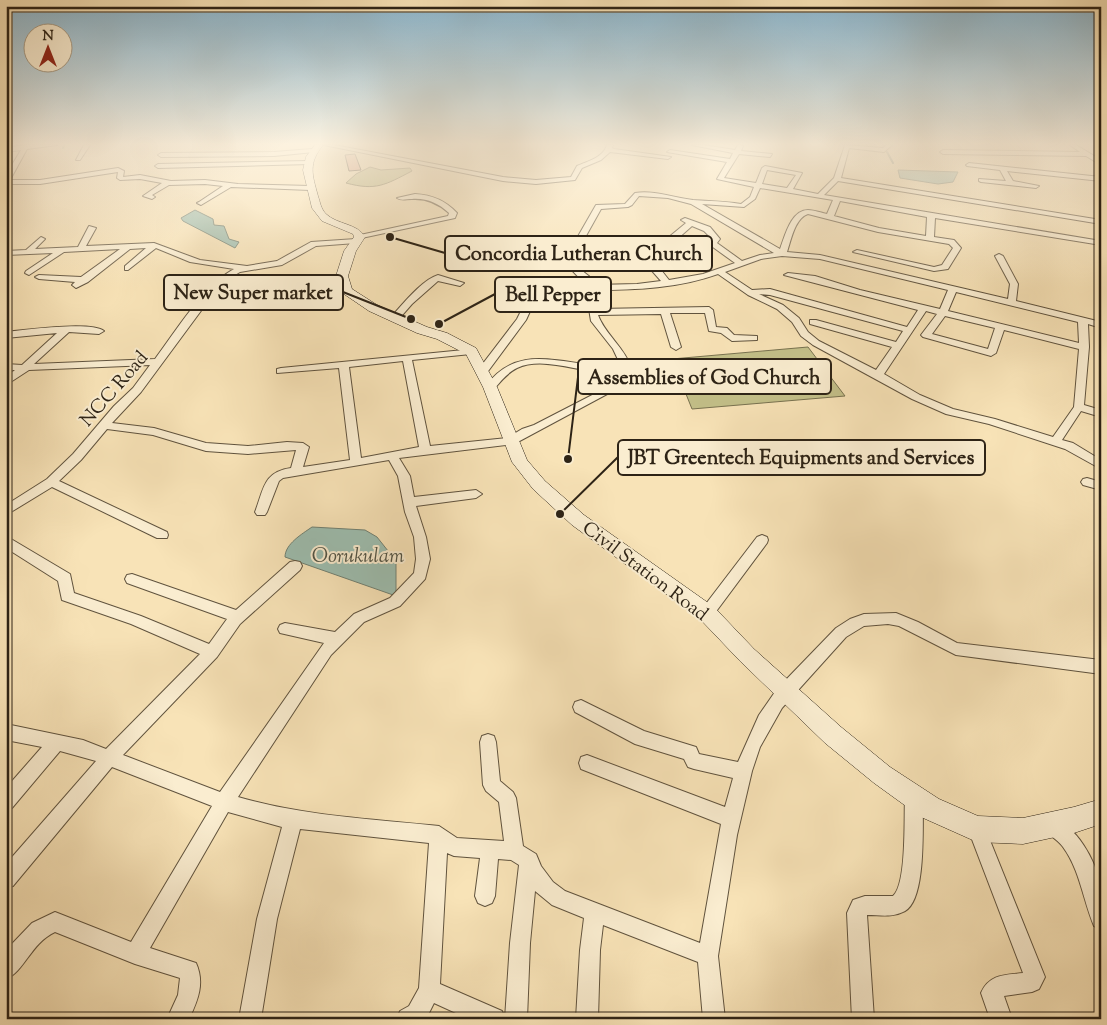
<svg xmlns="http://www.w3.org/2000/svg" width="1107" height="1025" font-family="'Sorts Mill Goudy',serif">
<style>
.green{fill:#c4c18a;stroke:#787250}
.water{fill:#9dbeb0;stroke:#708072}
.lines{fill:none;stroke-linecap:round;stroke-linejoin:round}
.stream{stroke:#708072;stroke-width:2}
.building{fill:#e8a68d;stroke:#2d2316}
.minor-casing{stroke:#60533e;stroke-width:2}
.secondary-casing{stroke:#2d2316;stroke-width:1}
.minor{fill:#faedd0;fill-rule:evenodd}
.secondary{fill:#faedd0;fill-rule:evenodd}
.labels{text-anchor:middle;stroke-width:4;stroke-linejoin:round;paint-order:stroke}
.street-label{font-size:19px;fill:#2d2316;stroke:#faedd0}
.water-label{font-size:20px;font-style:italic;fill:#4f5244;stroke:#faedd0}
.leader{fill:none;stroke:#2d2316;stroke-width:2}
.callout-dot{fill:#2d2316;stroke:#faedd0;stroke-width:2}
.callout{fill:#faedd0;stroke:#2d2316;stroke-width:2}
.callout-label{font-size:20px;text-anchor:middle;font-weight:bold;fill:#2d2316}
</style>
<rect width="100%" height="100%" fill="#f8e3b7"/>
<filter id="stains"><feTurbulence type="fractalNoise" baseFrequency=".004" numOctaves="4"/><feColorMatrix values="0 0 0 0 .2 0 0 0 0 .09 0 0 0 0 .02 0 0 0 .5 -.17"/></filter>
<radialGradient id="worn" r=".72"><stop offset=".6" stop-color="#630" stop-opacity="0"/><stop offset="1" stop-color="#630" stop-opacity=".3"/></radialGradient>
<path class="green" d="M370 167 381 170 410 168 412 171C385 185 376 191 346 183L356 174Z
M808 347 845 396 692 409 672 359Z"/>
<path class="water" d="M898 170 958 172 953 182 938 184 900 178Z
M195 210 213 219 214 225 224 226 229 239 239 242 235 248 183 221 181 218Z
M312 527 365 530 377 537 396 561V596L285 557C285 544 302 534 312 527Z"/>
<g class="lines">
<path class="stream" d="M63 148 64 145
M887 152 893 163"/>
</g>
<path class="building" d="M355 154 361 170 349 171 345 155Z"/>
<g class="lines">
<defs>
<path id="minor" d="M23 145H57L27 149 10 180H40L118 168 124 171 123 177 140 175 171 181 205 180 238 184 310 186 313 188 310 190 231 187 201 205 197 203 199 202 223 186 205 184 169 185 152 195 155 197 152 199 143 196 162 183 140 179 120 180 117 178 118 172 40 184H6V175L21 150 6 152V148Z
M84 145H90L80 160H76Z
M324 145H334L503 177 536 180 571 177 577 166C588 161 603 158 607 145H613L612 148 614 149 671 157 668 159 610 152 601 160 582 168 575 180 536 184 503 181Z
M692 145H703L735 150 738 145H741L743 146 741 151 772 154 770 157 739 154 724 178 756 183 762 168 765 166 802 173 793 189 818 194 834 178 845 145 883 148 886 145H892L884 152 849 148 841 178 1101 220V224L838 181 824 195 1101 241V245L935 218 934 237 954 240 961 248 948 269 934 271 853 252 857 250 934 267 942 265 953 248 949 244 878 232 808 214C795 218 791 240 787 252L820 255 1008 299 1010 284 995 256 999 254 1003 256 1018 284 1016 301 1101 322V328L1088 324 1089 347 1084 405 1101 410V417L1081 411 1062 440 1073 443 1101 460V469L1065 449 989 424 946 414 912 399 813 345 801 336 792 322 777 309 748 295 718 274C679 288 637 290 596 290L597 309 709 307 713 310 716 327 727 328 734 335 757 336V340L732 341 721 333 709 331 705 313H670L681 347 676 350 671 347 661 314 598 315C605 334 624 347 631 367L630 369C594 382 550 353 517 368 507 373 501 381 494 389H486L485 387C515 346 551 361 594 365 603 366 612 368 621 366L613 349 591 321 585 284 568 266 569 252 596 205 625 204 635 193C655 190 674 198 693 200 709 201 725 201 741 204L750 197 754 187 717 179 727 162 667 152 670 150 730 159 733 153ZM767 170 796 175 787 188 762 184ZM760 188 833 200 827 214C822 213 814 210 808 210 791 210 785 236 780 249L702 204 744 207 755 199ZM639 196 668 198 691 204 774 253 760 255 742 261 717 243 720 239 710 227 685 218 681 220 686 223 669 237 642 255 646 264 661 281 637 284 594 285 590 277 576 266 577 252 601 209 628 207 632 205ZM840 201 927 217 926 236 879 228 834 216ZM692 226 704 231 712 239 709 243 710 245 735 263 703 274 669 280 650 256 675 241ZM782 256 820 259 948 290 940 309 860 290 815 276 788 273 784 275 918 310 907 327 770 289 752 290 725 272 761 259ZM956 292 1078 322 1079 343 948 311ZM759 294 770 295 903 331 896 342 816 320H810V324L892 347 876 370 819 341 808 332 799 318 783 305ZM926 311 937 314 921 335 923 337 991 356 996 353 1004 330 1079 349 1074 407 1053 437 995 419 953 409 920 395 884 374ZM945 316 995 328 988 349 932 334Z
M1070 145H1076L1101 160V165L1086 156 943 154 940 152 943 150 1080 152Z
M312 149 314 152 274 156 161 157 158 155 161 153 274 152Z
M308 161 310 162V164L158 168 155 166 158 164Z
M969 163 1101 177V181L1007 171 1013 181 1039 186 1036 188 981 182 979 181V179L1006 181 1000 170 967 166 966 165Z
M415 194C432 195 445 200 457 213L455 218 357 239V235H360L448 216 449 213C438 203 427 198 412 199 406 199 401 201 397 198Z
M89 226 96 228 86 246 154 243 200 260 247 266 277 261 311 242 356 239 360 241 356 243 316 246 282 265 240 272 230 278 206 304 141 392 112 423 154 428 206 443 248 446 287 442 303 443 309 447 303 467 350 460 339 368 277 373V369L281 368 474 349V353L471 354 412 360 430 446 507 438 522 429 534 425 600 391 604 390 609 393 514 444 399 458 410 476 414 497 476 490 482 494 476 498 416 506 426 537 430 559 425 579 400 606 364 622 331 655 238 797C303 816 371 819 439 826L457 838 504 841 499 802 486 791 483 785 480 742 482 736 488 734 494 736 496 742 500 781 513 792 516 798 523 846 536 854 541 866 553 882 565 891 700 943 721 824 581 769 579 763 581 757 587 755 725 807 733 778 694 769 688 767 684 759 635 744 575 712 573 707 575 702 581 700 644 731 696 747 699 754 738 762 759 715 777 689 836 628 850 619 864 614 896 613 918 622 957 643 1101 660V674L956 655 899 626 888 624 864 626 846 637 782 708 760 747 752 771 737 835 718 956 725 1019H703L698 962 603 925 600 950 598 1019H576L580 950 584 918 552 905 535 891 530 943 527 1019H505L510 943 519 865 511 860 498 859 495 896 492 903 485 906 478 903 475 896 480 858 454 856 447 853 440 984 502 1011 505 1019H469L434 1003 426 1019H397L400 1011 409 1006 419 988 429 843 300 829 277 919 261 1019H239L257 919 282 827 228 812 150 948 196 963C205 983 198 1000 189 1019H167L178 995 180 978 135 964 55 932C31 943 24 972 6 979V951L9 947 32 923 55 912 131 942 212 806 112 767 13 886 6 888V864L96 761 60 751 12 808 6 811V788L42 747 6 740V724L83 740 106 749 200 654 131 624 62 600 58 581 6 548V536L70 574 74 593 141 616 209 644 227 619 127 583 125 579 127 575 132 574 236 610 290 562 295 561 300 562 302 566 300 570 240 624 217 657 123 755 220 792 324 643 280 633 278 629 280 625 285 623 335 632 354 614 390 598 414 573 416 559 414 537 405 512 398 476 389 460 283 478 279 481 267 512 265 515H257L255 512C264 489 263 472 291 468L296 450 248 454 206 451 153 435 107 429 81 460 59 481 167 532 168 535 167 538H157L52 487 6 515V505L47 479 73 454 114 406 133 388 150 365 29 370 6 385V377L15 370H6V364L22 365 57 333 6 338V332C25 330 91 321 104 331L99 334 69 332 34 364 155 359C176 331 203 286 234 269L190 262 156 248 128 270H125V266L146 248 130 249 88 282 76 288 72 285 75 282 39 279 35 277 39 275 81 277 120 249 64 252 29 275 25 273 26 271 53 253 6 255V251L26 250 41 237 45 239 35 249 78 247ZM403 361 419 447 361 458 349 367Z
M438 275 464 283 460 286 438 281 412 304 398 320H392V316C403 304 422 280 438 275Z
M536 281 543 283 526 320 486 374H478V370L517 319Z
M1087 478 1101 482V490L1083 485 1081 482 1083 479Z
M762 535 767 537 768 540 767 543 712 617 707 619 702 617 700 613 702 609 757 537Z
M914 789 920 792 923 798C922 822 927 899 905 911 892 918 881 915 867 915L874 1019H852L847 913 853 900 865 896H893C907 884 904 818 905 798L908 792Z
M1051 816C1077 827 1095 859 1101 886 1103 899 1101 915 1101 929L1094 926C1083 900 1080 870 1063 847 1057 838 1046 835 1042 825L1045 819Z
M977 820 983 823 1045 977 1039 989 1032 992 1004 996 1010 1013 1008 1019H986L988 1013 981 993C989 974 1005 975 1023 973L968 829 971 823Z"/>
<path id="secondary" d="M315 145H323C308 164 312 174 318 196 320 202 321 209 326 214 338 225 357 223 365 237L356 251 348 276 352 289 377 305 427 327 447 333 476 348 497 387 527 460 545 481 584 515 714 607 754 649 841 727 890 767 939 799 978 816 1023 818 1074 807 1101 799V824L1074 833 1023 844 977 842 921 817 874 783 825 743 740 661 700 619 572 525 533 489 512 462 483 387 466 354 437 339 417 333 369 311 344 294 337 283 336 276 344 251 354 237 353 234 322 221 312 208 303 170 306 157Z"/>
</defs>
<use href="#minor" class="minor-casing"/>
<use href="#secondary" class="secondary-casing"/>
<use href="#minor" class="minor"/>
<use href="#secondary" class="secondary"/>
</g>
<linearGradient id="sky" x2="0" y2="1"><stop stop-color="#8ab8d2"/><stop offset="0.5" stop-color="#fcf2df"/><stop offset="1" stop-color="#fcf2df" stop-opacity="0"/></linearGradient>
<rect width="1107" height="288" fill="url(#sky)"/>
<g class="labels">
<g class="street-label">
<text transform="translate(113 388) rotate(-49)" y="7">NCC Road</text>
<text transform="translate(646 570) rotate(37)" y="7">Civil Station Road</text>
</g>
<g class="water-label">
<text x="358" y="562">Oorukulam</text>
</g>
</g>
<path class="leader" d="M390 237L445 253M411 319L343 292M439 324L495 294M568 459L578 377M560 514L618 457"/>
<g class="callout-dot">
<circle cx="390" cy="237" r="5"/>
<circle cx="411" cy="319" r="5"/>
<circle cx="439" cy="324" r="5"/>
<circle cx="568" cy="459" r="5"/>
<circle cx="560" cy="514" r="5"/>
</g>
<g class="callout">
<rect x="445" y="236" width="267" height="35" rx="5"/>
<rect x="164" y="275" width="179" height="35" rx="5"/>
<rect x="495" y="277" width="116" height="35" rx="5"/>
<rect x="578" y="359" width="253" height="35" rx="5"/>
<rect x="618" y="440" width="367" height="35" rx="5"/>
</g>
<g class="callout-label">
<text x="579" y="260">Concordia Lutheran Church</text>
<text x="253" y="299">New Super market</text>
<text x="553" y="301">Bell Pepper</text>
<text x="704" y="384">Assemblies of God Church</text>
<text x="801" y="464">JBT Greentech Equipments and Services</text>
</g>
<rect width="1107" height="1025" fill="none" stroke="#f8e3b7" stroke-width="25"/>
<rect x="8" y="8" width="1092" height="1010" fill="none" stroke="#2d2316" stroke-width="2.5"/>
<rect x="12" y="12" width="1082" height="1000" fill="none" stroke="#2d2316"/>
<g transform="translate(48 48)"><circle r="24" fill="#faedd0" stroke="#a89c86"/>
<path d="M0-4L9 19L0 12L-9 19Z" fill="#8f2418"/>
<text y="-8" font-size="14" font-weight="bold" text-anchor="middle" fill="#2d2316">N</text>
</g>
<rect width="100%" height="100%" filter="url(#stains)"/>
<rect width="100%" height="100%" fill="url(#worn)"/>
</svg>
